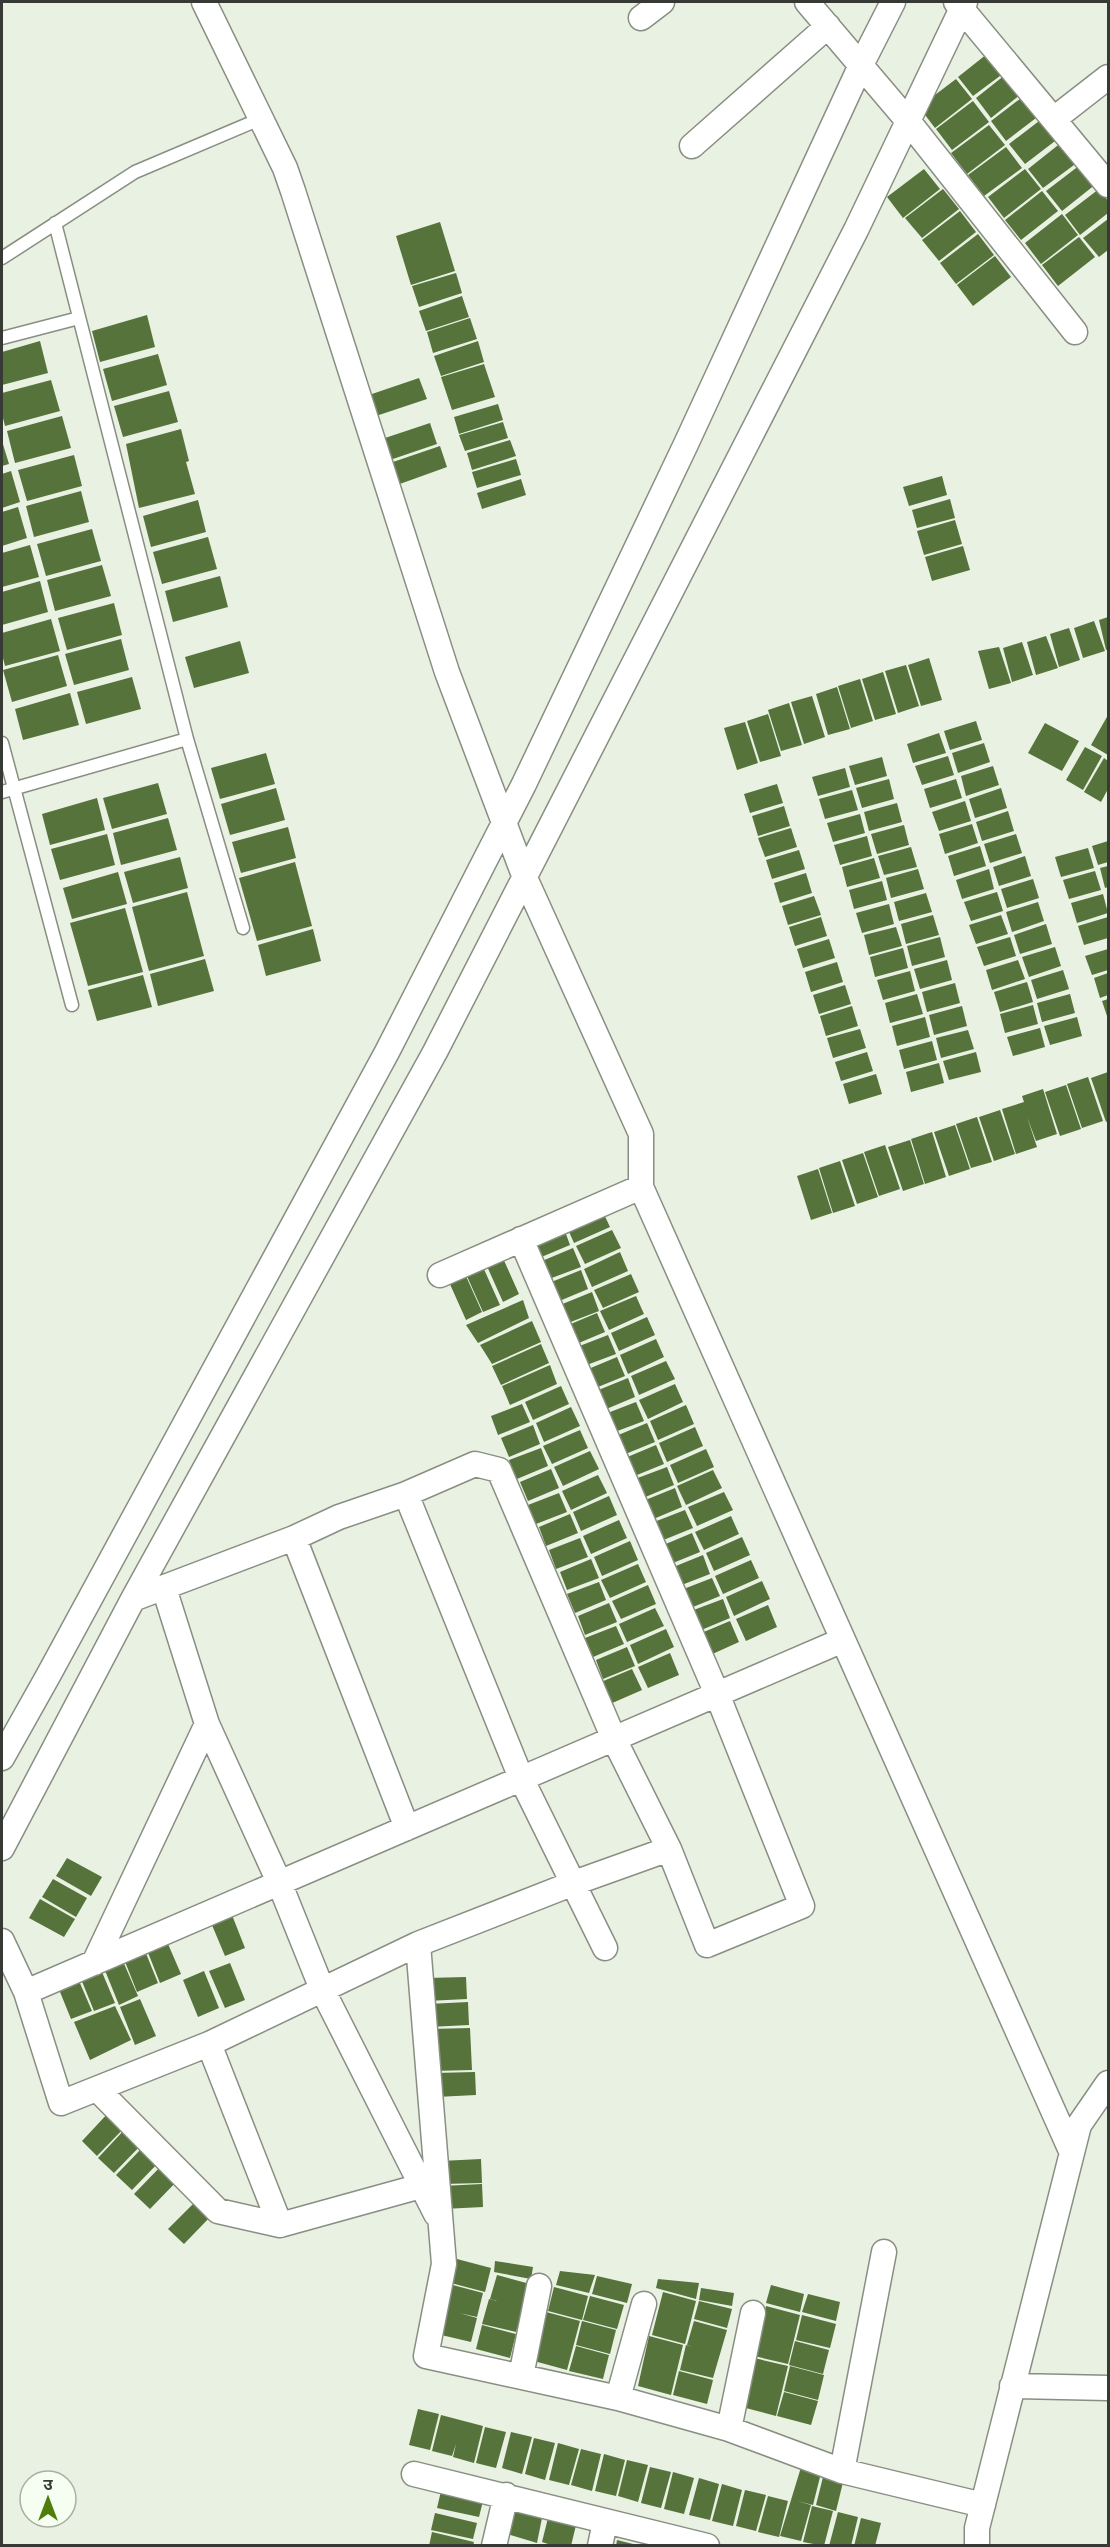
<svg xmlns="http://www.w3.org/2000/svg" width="1110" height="2547" font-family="'Titillium Web','Noto Sans Devanagari',sans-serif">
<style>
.building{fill:#55733a}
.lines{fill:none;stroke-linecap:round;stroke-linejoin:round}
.service-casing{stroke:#888f82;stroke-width:15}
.minor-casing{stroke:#888f82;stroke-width:27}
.service{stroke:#fff;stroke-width:12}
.minor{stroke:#fff;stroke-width:24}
</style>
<rect width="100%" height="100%" fill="#e9f1e3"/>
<path class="building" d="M992 50 1008 70 973 96 958 77Z
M1010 71 1025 91 991 118 976 98Z
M956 79 972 99 935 128 919 107Z
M1025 95 1040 115 1006 141 991 121Z
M973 101 989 122 952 150 936 129Z
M1043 118 1059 138 1025 164 1009 144Z
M989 125 1005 145 967 174 951 153Z
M1062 142 1078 162 1043 188 1028 169Z
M1006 147 1022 168 984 196 968 175Z
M1080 165 1096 184 1062 211 1046 191Z
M924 169 940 189 903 218 887 197Z
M1025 169 1041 189 1004 218 988 197Z
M943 189 959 209 922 238 905 218Z
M1099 189 1108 201V213L1080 235 1065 215Z
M1042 191 1058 211 1021 240 1005 220Z
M960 211 976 232 939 261 922 240Z
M1062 214 1078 235 1041 264 1025 243Z
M1108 219V250L1099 257 1083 238Z
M440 222 455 271 411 285 396 236Z
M978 234 994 255 956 284 940 263Z
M1079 237 1095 257 1058 286 1042 265Z
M995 256 1011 277 973 306 957 285Z
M456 273 462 293 419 307 412 286Z
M462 296 469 317 426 331 419 311Z
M147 315 155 347 100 362 92 331Z
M470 318 477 339 433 353 427 332Z
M40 341 48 373 2 385V352Z
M478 341 484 362 441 376 434 356Z
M158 354 167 385 112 401 103 369Z
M484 364 495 397 452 410 441 377Z
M419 378 427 399 376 416 369 395Z
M51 380 60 411 5 426 2 414V393Z
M169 391 178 422 123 437 114 406Z
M498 404 503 420 459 434 454 417Z
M62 416 71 448 15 463 7 431Z
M503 422 508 438 465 451 459 435Z
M430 423 437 444 387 461 379 440Z
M181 429 189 461 186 462 195 494 139 508 126 444Z
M510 440 516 456 472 470 467 453Z
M2 441 9 464 2 466Z
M440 446 447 467 397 485 390 463Z
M74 455 82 486 27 501 18 470Z
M516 459 521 475 477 488 472 472Z
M11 471 20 502 2 508V474Z
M942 476 947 495 909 506 903 487Z
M521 479 526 495 482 509 477 493Z
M81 491 89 522 34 537 26 506Z
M950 499 955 518 917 528 912 510Z
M198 500 206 532 151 547 143 516Z
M18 507 27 538 2 546V512Z
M955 520 962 544 924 555 917 531Z
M92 529 101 561 46 576 37 544Z
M208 537 217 569 162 584 153 552Z
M30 545 39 577 2 587V553Z
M963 546 970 570 932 581 925 557Z
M102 565 111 596 55 611 47 580Z
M220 576 228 607 173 622 165 591Z
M40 581 48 612 2 625V592Z
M114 603 122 635 67 650 58 618Z
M1108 617V649L1106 650 1099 620Z
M51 619 60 651 5 666 2 654V633Z
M1094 621 1105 651 1083 658 1074 628Z
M1069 628 1080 660 1059 667 1050 634Z
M1046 636 1058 668 1036 675 1027 642Z
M121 639 129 670 74 685 65 654Z
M240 641 249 673 194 688 185 657Z
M1022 642 1033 675 1012 682 1003 648Z
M999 647 1011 683 989 689 978 651Z
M58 655 67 686 12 702 3 670Z
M929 658 942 700 921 706 908 665Z
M906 665 919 706 898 713 885 671Z
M883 672 896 714 875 720 862 679Z
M132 677 141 709 86 724 77 692Z
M860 679 873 721 851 728 838 686Z
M837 687 850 729 828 735 816 694Z
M70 693 79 725 23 740 15 709Z
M812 696 825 737 804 744 791 702Z
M789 703 802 745 781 751 768 710Z
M768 714 781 756 760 762 747 721Z
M1108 715V755L1091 745Z
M976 721 982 740 950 750 944 731Z
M745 722 758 763 737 770 724 728Z
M1045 723 1079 741 1062 771 1028 753Z
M939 733 946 753 913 763 907 744Z
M984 743 990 762 958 773 952 753Z
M1085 747 1102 756 1083 790 1066 780Z
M266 753 275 784 220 799 211 768Z
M948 756 954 775 922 785 915 766Z
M882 757 887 776 855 785 849 766Z
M1104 758 1108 761V789L1101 802 1084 792Z
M993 766 999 785 966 796 961 776Z
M845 768 850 787 818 796 812 777Z
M889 779 894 799 862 808 856 788Z
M956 779 962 798 930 808 924 789Z
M158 783 167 814 112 829 103 798Z
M777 784 783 803 750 813 744 794Z
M276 788 285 820 230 835 221 804Z
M1001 788 1007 808 975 818 969 799Z
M852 790 858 810 825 819 819 799Z
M97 798 105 830 50 845 42 814Z
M965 801 971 821 939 831 932 812Z
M897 803 902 822 869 831 864 812Z
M784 806 790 826 758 836 752 816Z
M1008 811 1014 831 982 841 976 822Z
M860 814 865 833 833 842 827 823Z
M168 818 177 850 121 865 113 833Z
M972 824 978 843 945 854 939 834Z
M904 825 909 845 877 854 871 834Z
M288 827 296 858 241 873 232 842Z
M791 828 797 847 765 857 758 838Z
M107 834 115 865 60 880 51 849Z
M1016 834 1022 853 990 863 984 844Z
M867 836 872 856 840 865 834 845Z
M1108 841V862L1098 865 1092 846Z
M980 846 986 866 954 876 948 856Z
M911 847 917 867 884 875 878 856Z
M1088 848 1094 868 1061 877 1055 857Z
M799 850 805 869 772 879 766 860Z
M1025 856 1031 876 999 886 993 867Z
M180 857 188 888 133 903 124 872Z
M874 858 880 878 847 887 842 867Z
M295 862 312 926 257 941 239 878Z
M1108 866V887L1105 888 1100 868Z
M918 869 924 889 891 898 886 878Z
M989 869 994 889 962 899 956 880Z
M1095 871 1101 890 1069 899 1063 880Z
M118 872 127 904 72 919 63 888Z
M806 873 812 893 780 903 774 883Z
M1033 879 1039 898 1007 908 1001 889Z
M882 881 887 900 854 909 849 890Z
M187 892 204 956 149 971 132 907Z
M997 892 1003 911 971 921 964 902Z
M926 893 932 912 899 921 894 902Z
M1103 894 1108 913 1077 923 1071 903Z
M814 896 821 915 788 925 782 906Z
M1038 902 1044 921 1012 932 1006 912Z
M889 904 894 924 862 933 856 913Z
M125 908 143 972 88 986 70 923Z
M933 915 939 935 906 944 901 924Z
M1001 915 1008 934 976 944 969 925Z
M821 917 827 936 795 946 789 927Z
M1108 917V938L1084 945 1078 926Z
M1046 924 1052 944 1020 954 1014 935Z
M896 927 902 946 869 955 864 935Z
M313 929 321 961 266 976 258 945Z
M940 937 945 957 912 966 907 946Z
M1010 937 1016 956 984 966 977 947Z
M829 939 835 958 803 968 797 949Z
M1055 947 1061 966 1029 977 1022 957Z
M903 948 908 968 875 977 870 957Z
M1108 949V970L1092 975 1085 956Z
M205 959 214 991 158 1006 150 974Z
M947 960 952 980 920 989 914 969Z
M1018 960 1025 979 992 990 986 970Z
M837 962 843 982 811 992 805 972Z
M1063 970 1069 989 1037 999 1031 980Z
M910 971 915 991 883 1000 877 980Z
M1108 973V995L1100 998 1094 978Z
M143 975 152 1007 97 1021 88 990Z
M1027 982 1033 1002 1000 1012 994 992Z
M955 983 960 1003 927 1012 922 992Z
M845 985 851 1004 819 1014 813 995Z
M917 994 923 1014 890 1023 885 1003Z
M1070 994 1075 1013 1042 1022 1037 1003Z
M1108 999V1019L1102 1001Z
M1033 1005 1038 1024 1005 1033 1000 1014Z
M852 1006 858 1026 826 1036 820 1016Z
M962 1006 967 1026 934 1035 929 1015Z
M925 1017 930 1037 897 1046 892 1026Z
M1077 1017 1082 1036 1050 1045 1044 1026Z
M1040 1028 1045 1047 1013 1056 1007 1037Z
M860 1029 866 1048 833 1058 827 1038Z
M968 1030 974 1049 941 1058 936 1038Z
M932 1041 937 1060 904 1069 899 1050Z
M867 1052 873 1071 841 1081 835 1062Z
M976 1052 981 1072 949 1080 943 1061Z
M939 1063 944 1083 911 1092 906 1072Z
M1108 1072V1121L1106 1122 1091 1078Z
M876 1074 882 1094 849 1104 843 1084Z
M1088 1077 1103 1121 1082 1128 1067 1084Z
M1066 1085 1081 1129 1060 1136 1045 1092Z
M1043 1089 1057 1134 1036 1141 1027 1117 1037 1147 1016 1154 1002 1109 1024 1102 1022 1096Z
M1000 1110 1015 1154 994 1161 979 1117Z
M977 1117 992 1162 971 1168 956 1124Z
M955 1125 970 1169 949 1176 934 1132Z
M932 1132 946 1177 925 1184 911 1139Z
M910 1140 924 1184 903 1191 888 1147Z
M885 1145 900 1189 879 1196 864 1152Z
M863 1153 878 1197 857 1204 842 1160Z
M840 1161 855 1206 833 1213 819 1168Z
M818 1169 832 1213 811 1220 797 1176Z
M601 1208 610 1227 574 1243 566 1225Z
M563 1226 570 1245 539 1258 531 1239Z
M612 1230 621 1248 585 1264 576 1246Z
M573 1248 581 1267 549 1279 542 1261Z
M620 1252 628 1271 592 1287 584 1269Z
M502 1256 519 1294 503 1302 486 1264Z
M483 1267 500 1305 483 1312 466 1274Z
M581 1270 588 1289 557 1302 549 1283Z
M465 1274 482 1312 466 1320 449 1282Z
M631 1274 639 1292 603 1308 594 1290Z
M592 1292 599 1311 568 1323 560 1305Z
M636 1296 644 1314 609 1330 600 1311Z
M523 1300 529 1318 478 1343 466 1325Z
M597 1313 605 1332 574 1345 566 1326Z
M647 1317 655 1335 619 1351 611 1333Z
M532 1321 541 1342 492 1364 480 1345Z
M608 1335 616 1354 584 1366 577 1347Z
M656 1339 664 1357 628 1374 620 1355Z
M541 1344 549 1363 501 1385 492 1366Z
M617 1357 625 1376 593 1389 586 1370Z
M666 1361 675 1379 639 1395 631 1376Z
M550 1365 557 1384 510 1405 502 1386Z
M628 1378 635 1397 604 1410 596 1391Z
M675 1384 683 1402 648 1419 639 1400Z
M561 1386 569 1404 533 1420 525 1402Z
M636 1402 644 1421 612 1433 605 1414Z
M522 1404 530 1422 498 1435 491 1416Z
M686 1405 694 1424 658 1440 650 1421Z
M571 1407 580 1426 544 1442 536 1423Z
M647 1423 655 1442 623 1455 616 1436Z
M533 1425 540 1444 509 1457 501 1438Z
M695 1427 703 1446 667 1462 659 1443Z
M580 1430 588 1448 552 1464 543 1446Z
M656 1445 664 1464 632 1477 625 1458Z
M541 1448 548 1466 517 1479 509 1460Z
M706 1449 714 1467 678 1483 670 1465Z
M590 1451 599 1469 563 1486 554 1467Z
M667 1467 674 1485 643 1498 635 1479Z
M551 1469 559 1488 528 1501 520 1482Z
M713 1470 722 1488 686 1505 677 1486Z
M598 1475 607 1493 571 1510 562 1491Z
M675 1488 682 1507 651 1520 643 1501Z
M724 1492 733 1510 697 1526 688 1507Z
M559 1493 567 1512 536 1524 528 1505Z
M609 1496 617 1515 581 1531 573 1512Z
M685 1510 693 1528 661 1541 654 1522Z
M570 1514 578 1533 546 1546 539 1527Z
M731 1516 739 1534 704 1550 695 1532Z
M619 1520 627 1538 591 1554 583 1536Z
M692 1533 700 1552 668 1565 661 1546Z
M742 1537 750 1555 714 1571 706 1553Z
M580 1538 588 1557 556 1569 549 1550Z
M630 1541 638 1560 602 1576 594 1557Z
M703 1555 710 1574 679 1586 671 1568Z
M591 1559 599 1578 567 1590 560 1572Z
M751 1560 759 1578 723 1594 715 1576Z
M638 1564 646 1582 610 1598 601 1580Z
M712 1578 720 1596 688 1609 681 1590Z
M762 1581 770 1599 734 1616 726 1597Z
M599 1582 606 1600 575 1613 567 1594Z
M648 1585 656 1604 621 1619 612 1601Z
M723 1599 730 1618 699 1631 691 1611Z
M609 1603 617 1622 585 1635 578 1616Z
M768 1605 777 1627 746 1641 736 1619Z
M655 1608 664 1626 627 1642 619 1624Z
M730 1621 739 1642 708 1656 699 1634Z
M616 1626 624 1644 593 1657 585 1638Z
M666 1629 674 1647 638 1664 630 1645Z
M627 1647 635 1666 603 1679 596 1660Z
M670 1653 679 1675 648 1688 638 1667Z
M632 1669 642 1690 610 1704 601 1682Z
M67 1858 102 1877 91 1896 56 1876Z
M53 1879 87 1898 76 1917 42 1897Z
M40 1899 75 1919 64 1937 29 1918Z
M230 1910 245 1948 225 1956 209 1918Z
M165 1937 181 1974 160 1983 145 1945Z
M143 1946 158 1983 137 1992 122 1954Z
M122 1959 138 1996 119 2005 104 1968Z
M230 1963 245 2000 225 2008 209 1971Z
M99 1965 115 2003 94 2011 79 1974Z
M204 1971 219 2008 198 2017 183 1980Z
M76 1974 92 2011 71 2019 56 1982Z
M466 1977 467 1999 427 2001V1978Z
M140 1999 156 2036 135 2045 120 2007Z
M468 2002 469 2025 429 2027 428 2004Z
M115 2006 131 2040 90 2060 74 2022Z
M470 2028 472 2070 432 2071 430 2029Z
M475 2072 476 2095 436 2097 435 2073Z
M110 2111 126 2126 97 2156 82 2141Z
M126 2128 143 2143 114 2173 98 2158Z
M144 2146 160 2161 132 2190 116 2175Z
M481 2159 482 2183 442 2184 441 2161Z
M163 2164 179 2179 150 2209 134 2194Z
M482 2184 483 2207 443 2209 442 2186Z
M197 2200 212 2215 184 2244 168 2229Z
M457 2259 491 2268 485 2292 451 2283Z
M495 2261 533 2267 531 2279 494 2272Z
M560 2271 595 2275 589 2293 556 2285Z
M497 2275 530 2284 516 2332 482 2324 489 2299 497 2301 490 2299Z
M597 2276 632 2284 627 2303 592 2294Z
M658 2279 699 2283 696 2299 656 2288Z
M449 2284 483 2293 477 2317 459 2313 477 2318 471 2342 437 2334Z
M771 2285 804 2294 800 2312 766 2303Z
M554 2287 588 2296 582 2320 548 2311Z
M701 2288 734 2293 732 2306 699 2300Z
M663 2292 696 2301 685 2344 652 2335Z
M808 2294 840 2302 836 2321 802 2312Z
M590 2296 624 2305 617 2329 583 2320Z
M699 2301 732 2309 727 2328 694 2319Z
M766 2306 800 2315 788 2364 754 2356Z
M546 2312 580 2321 567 2370 534 2361Z
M802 2315 836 2324 830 2348 796 2340Z
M582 2321 616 2330 610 2354 576 2345Z
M694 2321 727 2330 713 2378 680 2370 686 2345 693 2347 687 2345Z
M482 2325 516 2334 510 2358 476 2349Z
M649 2336 683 2345 671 2395 638 2386Z
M795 2341 829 2350 823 2374 789 2365Z
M576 2346 609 2355 603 2379 569 2371Z
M754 2358 788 2366 776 2416 742 2407Z
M790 2366 824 2375 818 2400 784 2391Z
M679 2371 713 2380 707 2404 673 2395Z
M784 2392 818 2401 811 2425 777 2416Z
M418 2409 439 2414 430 2450 409 2445Z
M441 2415 483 2426 474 2463 453 2457 456 2444 452 2456 432 2451Z
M485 2427 506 2432 496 2468 476 2463Z
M511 2432 532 2437 522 2474 502 2468Z
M534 2438 555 2443 545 2480 525 2474Z
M558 2443 579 2449 569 2485 549 2480Z
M581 2449 601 2454 592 2491 571 2485Z
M604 2454 625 2460 616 2496 595 2491Z
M627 2460 648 2465 638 2502 618 2496Z
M802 2464 822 2469 813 2505 797 2501 811 2505 801 2541 780 2536Z
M650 2467 671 2472 661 2508 641 2503Z
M825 2469 845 2474 836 2511 816 2505Z
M673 2472 694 2478 684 2514 664 2509Z
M699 2478 719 2484 710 2520 689 2515Z
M722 2484 742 2490 733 2526 712 2521Z
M745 2490 766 2495 756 2531 736 2526Z
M441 2491 483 2501 479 2517 437 2508Z
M768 2496 788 2501 779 2537 758 2532Z
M509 2504 543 2513 537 2543 501 2532Z
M812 2506 833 2511 824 2546 803 2542Z
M838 2512 858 2517 851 2546H829Z
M435 2513 477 2523 473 2539 431 2530Z
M549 2514 577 2521 571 2546H554L542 2542Z
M861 2518 881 2523 875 2546H854Z
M432 2532 474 2542 473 2546H429Z
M617 2540 637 2545V2546H616Z"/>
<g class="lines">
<defs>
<path id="service" d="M55 223 187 739 243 928
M2 258 135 172 260 119
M2 338 79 318
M2 743 72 1005
M2 792 187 739"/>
<path id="minor" d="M204 2 285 168 293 191 447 672 525 878 641 1134V1187L1072 2153
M807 2 908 121 1075 332
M956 2 1108 185
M641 18 662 2
M1054 119 1108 77
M692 146 828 26
M440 1275 641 1187
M406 1494 521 1778 605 1948
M294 1538 407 1828
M164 1588 207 1724 279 1882 322 1989 436 2214
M133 1599 294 1538 339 1517 406 1494 475 1464 499 1470 614 1739 669 1849
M2 1758 48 1676 387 1052 524 784 686 444 861 65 893 2
M2 1848 133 1599 435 1052 856 230 965 2
M2 1941 26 1992 843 1640
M418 1944 444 2264 426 2356 618 2398 729 2429 842 2471 983 2505
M94 1963 207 1724
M26 1992 61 2103 209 2044 418 1944 574 1883 669 1849 707 1945 802 1906 717 1694 521 1239
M209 2044 280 2225
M97 2089 218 2211 280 2225 421 2186
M521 2376 539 2286
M1012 2386 1108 2388
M618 2398 644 2304
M729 2429 753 2313
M842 2471 884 2252
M414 2474 707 2546
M494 2546 506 2495
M600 2546 605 2522
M977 2546V2528L1079 2125 1108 2083"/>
</defs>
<use href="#service" class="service-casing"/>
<use href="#minor" class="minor-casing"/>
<use href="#service" class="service"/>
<use href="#minor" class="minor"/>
</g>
<rect width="1110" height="2547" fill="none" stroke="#363934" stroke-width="6"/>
<g transform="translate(48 2499)"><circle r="28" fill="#f6fef1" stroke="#a9afa5" stroke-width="1.5"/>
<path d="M0-4.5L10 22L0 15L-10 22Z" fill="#4e7e09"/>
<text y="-9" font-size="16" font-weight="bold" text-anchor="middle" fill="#363934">उ</text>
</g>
</svg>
